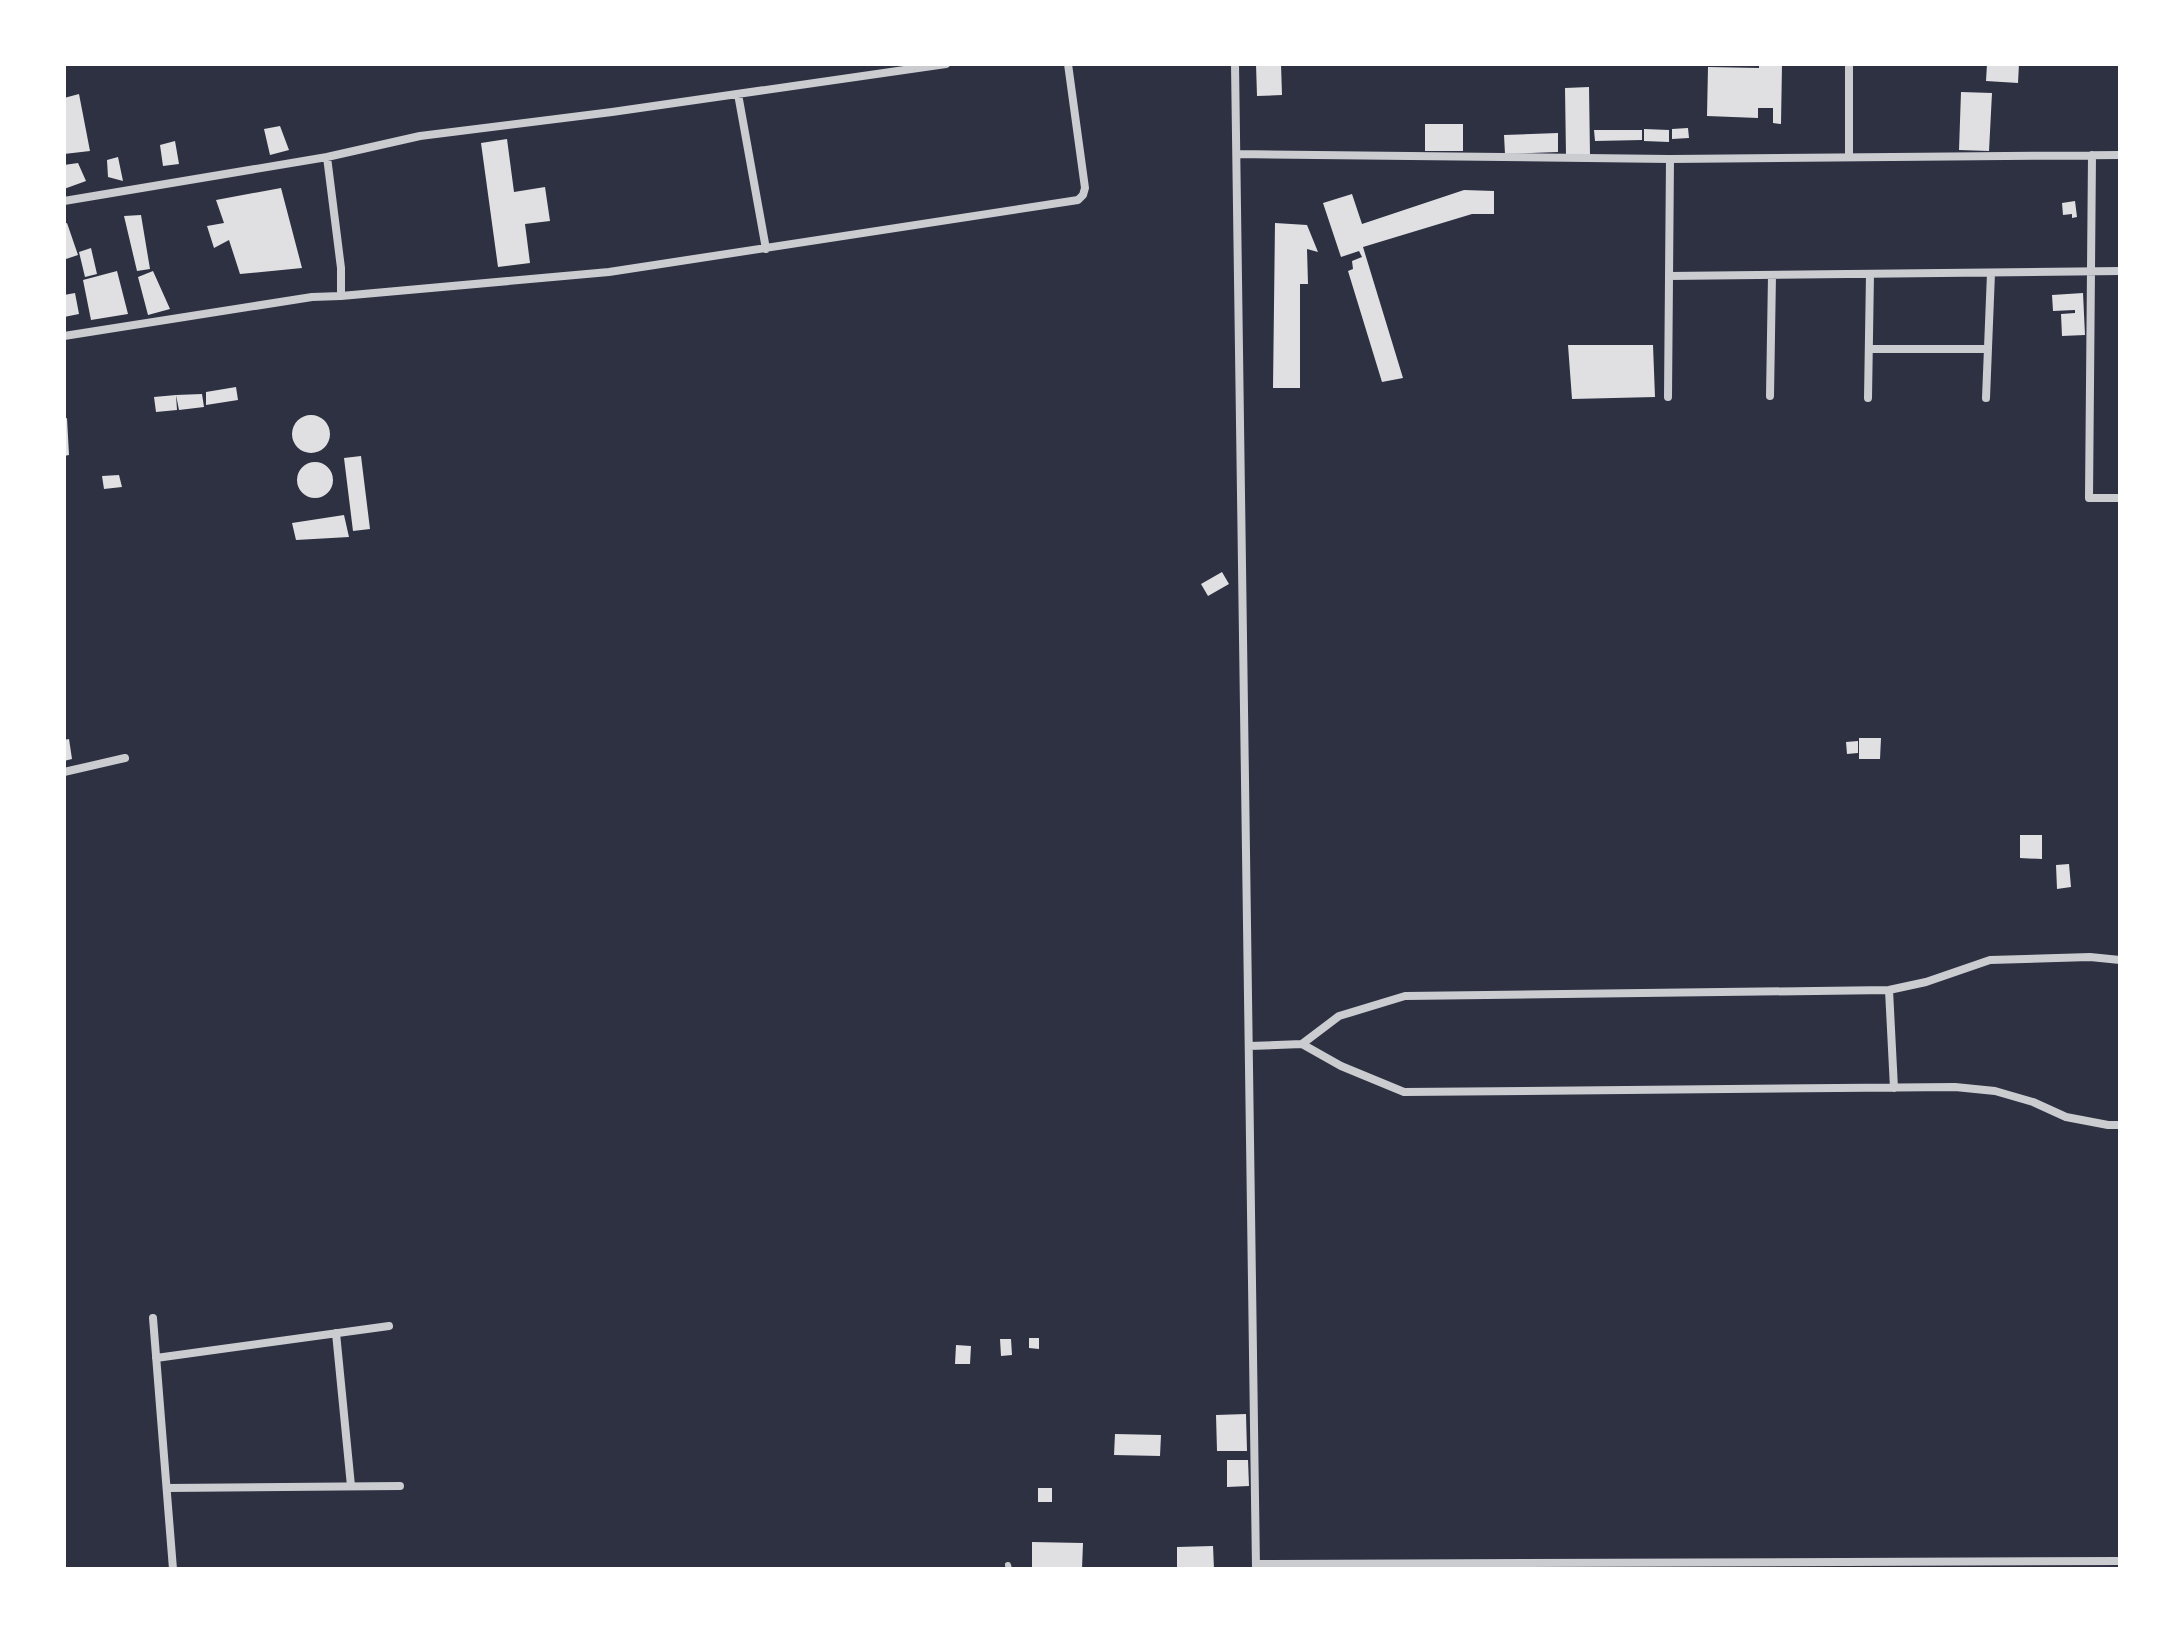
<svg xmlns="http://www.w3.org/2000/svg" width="2184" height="1633" font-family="Merriweather,serif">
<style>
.building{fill:#e0e0e3}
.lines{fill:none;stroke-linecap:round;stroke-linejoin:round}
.service{stroke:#caccd0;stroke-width:6}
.minor{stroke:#caccd0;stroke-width:8}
</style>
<rect width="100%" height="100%" fill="#2d3142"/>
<path class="building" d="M1256 64H1281L1282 95 1257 96Z
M1759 64H1782L1781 124 1773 123V108H1758V118L1707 116 1708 67 1759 68Z
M1987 64H2019L2018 83 1986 81Z
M1589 87 1590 155 1566 156 1565 88Z
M1961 92 1992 93 1989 151 1959 150Z
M79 94 90 151 64 154V98Z
M1425 124H1463V151H1425Z
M280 126 289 150 270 155 264 129Z
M1688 128 1689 138 1672 139V129Z
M1644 129 1669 130V142L1644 141Z
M1594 130H1642V140L1595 141Z
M1558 133V152L1505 154 1504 135Z
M507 139 514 192 545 187 550 221 525 224 530 263 498 267 481 143Z
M175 141 179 164 163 166 160 145Z
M118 157 123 181 108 177 107 160Z
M78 163 86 181 64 189V165Z
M281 188 302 268 240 274 229 240 214 248 207 226 224 223 216 200Z
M1464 190 1494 191V214H1472L1363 247 1403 378 1382 382 1348 271 1353 269 1352 261 1362 257 1359 251 1341 257 1323 203 1352 194 1362 224Z
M2075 201 2077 217 2072 218V214L2063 215 2062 203Z
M141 215 150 269 137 271 124 216Z
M67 223 78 255 66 259 64 253V224Z
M1275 223 1307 225 1318 252 1307 249 1308 284H1300V388H1273Z
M91 248 97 274 85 277 79 252Z
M117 271 128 314 91 320 83 280Z
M153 271 170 309 148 315 138 277Z
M75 293 79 314 64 317V295Z
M2083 293 2085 335 2062 336 2061 314 2075 313V310L2053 311 2052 295Z
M1568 345H1653L1655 397 1572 399Z
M236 387 238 400 206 405V392Z
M202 394 204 407 179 410 176 395Z
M176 395 177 410 156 412 154 397Z
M292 434a19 19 0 1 1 38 0a19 19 0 1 1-38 0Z
M67 418 69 455 64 456V419Z
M361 456 370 529 353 531 344 458Z
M297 480a18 18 0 1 1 36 0a18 18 0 1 1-36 0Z
M119 475 122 487 104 489 102 476Z
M344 515 349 537 296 540 292 523Z
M1222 572 1229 584 1208 596 1201 584Z
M1859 738H1881L1880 759H1859Z
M69 739 72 759 64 761V740Z
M1858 741V753L1847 754 1846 742Z
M2020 835H2042V859L2020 858Z
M2069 864 2071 887 2057 889 2056 865Z
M1029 1338H1039V1349L1029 1348Z
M1000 1339H1011L1012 1355 1001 1356Z
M956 1345 971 1346 970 1364H955Z
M1246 1414 1247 1451H1217L1216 1415Z
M1115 1434 1161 1435 1160 1456 1114 1455Z
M1227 1460H1248L1249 1486 1227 1487Z
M1038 1488H1052V1502H1038Z
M1032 1542 1083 1543 1082 1569H1032Z
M1213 1546 1214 1569H1177V1547Z"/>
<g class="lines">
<path class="service" d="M1008 1565 1009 1569"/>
<path class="minor" d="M1235 64 1256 1569
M738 94 766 249
M1237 154 1670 159 2120 155
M2092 155 2089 498H2120
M1849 157V64
M64 201 327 157 420 136 612 112 946 64
M1669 276 2120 271
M341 296 609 272 1078 200 1083 195 1085 188 1068 64
M64 336 312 297 341 296V268L327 157
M1869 349H1988
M1770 396 1772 275
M1668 397 1670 159
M1868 398 1870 274
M1986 398 1991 273
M64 772 125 758
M1889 990 1894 1088
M1302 1044 1339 1016 1405 996 1889 990 1926 982 1990 960 2090 957 2120 960
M1249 1046 1302 1044 1341 1066 1404 1092 1955 1087 1995 1091 2033 1102 2066 1117 2108 1125H2120
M153 1318 173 1569
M336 1333 351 1486
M156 1358 389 1326
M167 1488 400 1486
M1256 1564 2120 1561"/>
</g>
<rect width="2184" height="1633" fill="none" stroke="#ffffff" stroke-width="132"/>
</svg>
